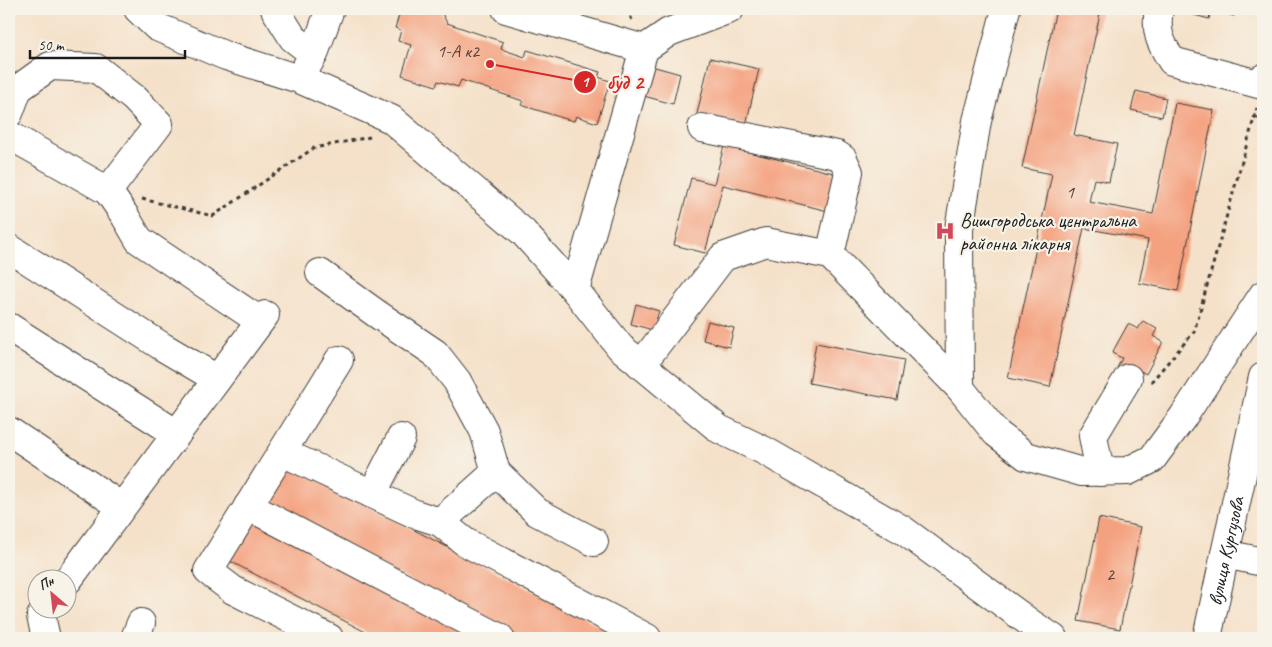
<svg xmlns="http://www.w3.org/2000/svg" width="1272" height="647" font-family="Caveat,sans-serif">
<style>
.building{fill:#f4a17f}
.lines{fill:none;stroke-linecap:round;stroke-linejoin:round}
.minor-casing{stroke:#3d3a36;stroke-width:30}
.path{stroke:#3d3a36;stroke-width:3;stroke-dasharray:4 4;stroke-linecap:butt}
.minor{stroke:#fff;stroke-width:28}
.labels{text-anchor:middle;stroke-width:4.5;stroke-linejoin:round;paint-order:stroke}
.number-label{font-size:18px;fill:#523d35}
.poi-label{font-size:20px;fill:#1c1c1c;stroke:#f7f3e8;text-anchor:start}
.street-label{font-size:20px;fill:#1c1c1c;stroke:#f7f3e8}
.leader{fill:none;stroke:#d62828;stroke-width:2}
.callout-dot{fill:#d62828;stroke:#f7f3e8;stroke-width:2}
.mark-label{font-size:15px;text-anchor:middle;font-weight:bold;fill:#fff}
.callout-label{font-size:21px;text-anchor:middle;font-weight:bold;fill:#d62828;stroke:#f7f3e8;stroke-width:4.5;stroke-linejoin:round;paint-order:stroke}
</style>
<rect width="100%" height="100%" fill="#f7f3e8"/>
<filter id="ink" filterUnits="userSpaceOnUse"><feTurbulence type="fractalNoise" baseFrequency=".02" numOctaves="2"/><feDisplacementMap in="SourceGraphic" scale="10" xChannelSelector="R" yChannelSelector="G"/><feConvolveMatrix kernelMatrix="1 2 1 2 8 2 1 2 1" color-interpolation-filters="sRGB"/></filter>
<filter id="wash" filterUnits="userSpaceOnUse"><feTurbulence type="fractalNoise" baseFrequency=".0096" numOctaves="4" result="noise"/><feDisplacementMap in="SourceGraphic" scale="20" xChannelSelector="R" yChannelSelector="G"/><feGaussianBlur stdDeviation="1.12" result="paint"/><feColorMatrix in="noise" values="0 0 0 0 0 0 0 0 0 0 0 0 0 0 0 0 0 1.4 0 .05"/><feComposite in="paint" operator="in"/></filter>
<g filter="url(#wash)">
<rect width="100%" height="100%" fill="#f5e1c9"/>
<g id="blocks">
<path class="building" d="M401 9H443L442 13 447 23 503 42 501 49 525 57 527 50 600 72 598 77 610 81 597 123 576 116 574 121 566 119 521 105 523 101 461 80 458 87 438 81 436 86 402 75 411 45 398 41 401 30 395 28Z
M1056 9H1101L1074 135 1117 144 1109 182 1094 179 1089 202 1153 214 1175 103 1214 110 1178 291 1139 283 1148 240 1084 228 1050 387 1008 378 1052 174 1022 168Z
M1196 9H1236L1234 16 1211 10 1209 19 1194 15Z
M710 58 759 69 746 125 697 114Z
M648 65 680 74 673 104 640 95Z
M1136 91 1166 98 1162 117 1131 110Z
M724 146 837 174 828 211 723 185 705 253 674 245 691 178 714 184Z
M636 304 659 311 653 330 631 324Z
M708 321 734 328 729 347 703 340Z
M1143 321 1157 329 1153 336 1163 342 1146 374 1136 368 1132 375 1117 368 1122 358 1112 353 1128 324 1138 329Z
M816 343 904 360 897 400 809 383Z
M283 462 623 638H521L262 504Z
M245 512 487 638H377L222 557Z
M1099 518 1141 527 1120 629 1078 621Z"/>
</g>
</g>
<g filter="url(#ink)">
<use href="#blocks" fill-opacity="0" stroke="#3d3a36" stroke-width="1"/>
<g class="lines">
<defs>
<g id="minor">
<path d="M138 9 157 27 226 56 299 79 391 119 523 232 575 290"/>
<path d="M275 9 293 38 314 54 299 79"/>
<path d="M506 9 644 49"/>
<path d="M730 9 669 32 644 49 575 290 620 347 719 429 765 451 903 530 1033 625 1053 638"/>
<path d="M1006 9 977 121 959 229 960 388 996 433 1026 456 1082 472 1128 471 1152 459 1183 417 1263 295"/>
<path d="M1159 9C1155 32 1160 42 1172 61L1262 85 1263 78"/>
<path d="M314 54 330 9"/>
<path d="M9 113 18 89 50 66 96 68 134 98 159 124 108 191 9 135"/>
<path d="M702 128 837 155 843 159 849 172 830 255"/>
<path d="M108 191 125 216 139 240 260 321"/>
<path d="M9 248 163 347 217 379"/>
<path d="M9 327 177 434"/>
<path d="M641 365 723 257 766 242 830 255 960 388"/>
<path d="M9 431 122 507"/>
<path d="M282 452 415 514 440 522 496 472 484 431 457 381 435 353 377 314 320 273"/>
<path d="M496 472 537 512 594 542"/>
<path d="M1100 472 1093 436 1128 378"/>
<path d="M372 494 401 438"/>
<path d="M248 506 500 638"/>
<path d="M440 522 465 542 647 638"/>
<path d="M1225 554 1263 562"/>
<path d="M68 580 265 315"/>
<path d="M45 610 41 616 46 638"/>
<path d="M135 638 141 623"/>
<path d="M329 638 233 590 208 571 339 360"/>
<path id="s1" d="M1207 638 1263 377"/>
</g>
</defs>
<use href="#minor" class="minor-casing"/>
<path class="path" d="M627 9 633 22
M1255 117 1263 120
M142 199 213 216 314 148 370 137
M1151 382 1194 332 1257 108"/>
<use href="#minor" class="minor"/>
</g>
</g>
<defs>
<symbol id="hospital-bare" viewBox="-9 -9 18 18"><path d="M-5-5h3v3.5h4V-5h3V5h-3V1.5h-4V5h-3Z" fill="#d1495b" stroke="#f7f3e8" stroke-width="2.5" paint-order="stroke"/></symbol>
</defs>
<g fill-rule="evenodd">
<use href="#hospital-bare" x="931" y="217" width="28" height="28"/>
</g>
<g class="labels">
<g class="number-label">
<text x="458" y="57">1-А к2</text>
<text x="1070" y="198">1</text>
<text x="1110" y="580">2</text>
</g>
<g class="poi-label">
<text x="960" y="227">Вишгородська центральна<tspan x="960" dy="23">районна лікарня</tspan></text>
</g>
<g class="street-label">
<text dy="7" stroke="none"><textPath href="#s1" startOffset="89">вулиця Кургузова</textPath></text>
</g>
</g>
<path class="leader" d="M490 64L585 82"/>
<g class="callout-dot">
<circle cx="490" cy="64" r="5"/>
<circle cx="585" cy="82" r="12"/>
</g>
<g class="mark-label">
<text x="585" y="87">1</text>
</g>
<g class="callout-label">
<text x="625" y="89">буд 2</text>
</g>
<rect width="1272" height="647" fill="none" stroke="#f7f3e8" stroke-width="30"/>
<g transform="translate(52 594) rotate(332)"><circle r="24" fill="#f7f3e8" stroke="#9f9d96"/>
<path d="M0-4L9 19L0 12L-9 19Z" fill="#d1495b"/>
<text y="-8" font-size="14" font-weight="bold" text-anchor="middle" fill="#1c1c1c">Пн</text>
</g>
<path d="M30 50v8h155v-8" fill="none" stroke="#1c1c1c" stroke-width="2.5"/>
<text x="38" y="50" font-size="15" fill="#1c1c1c" stroke="#f7f3e8" stroke-width="4" paint-order="stroke">50 m</text>
</svg>
